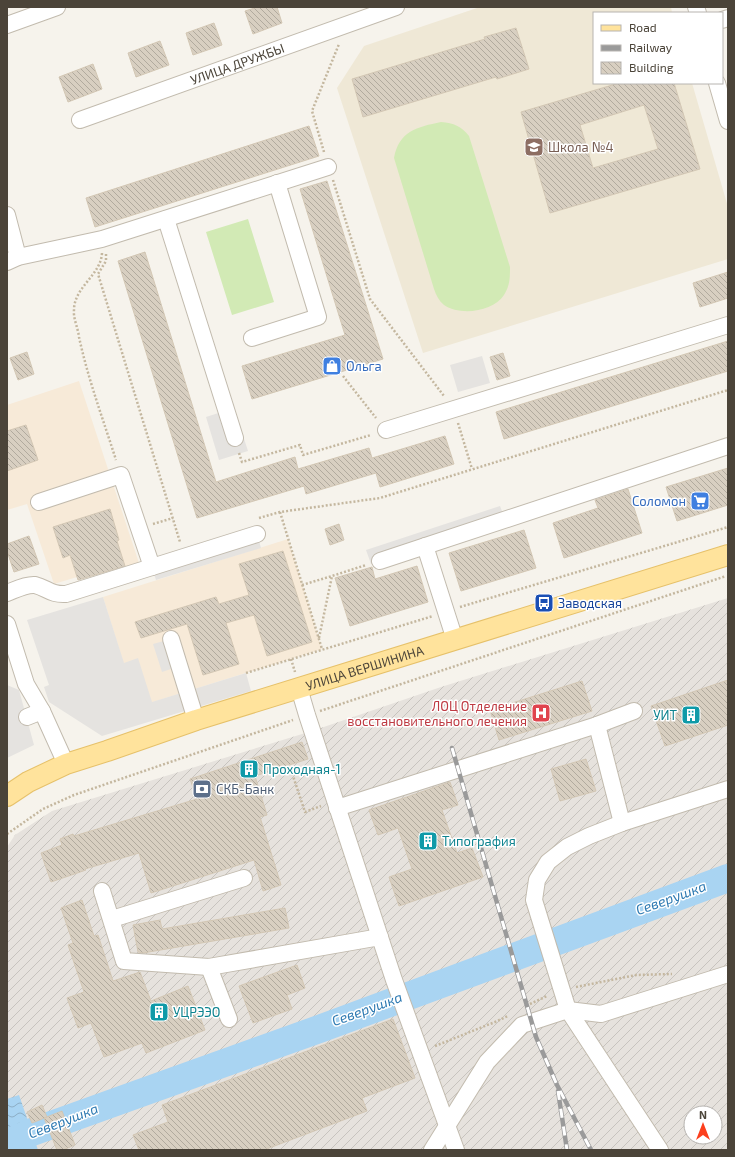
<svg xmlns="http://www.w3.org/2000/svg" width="735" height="1157" font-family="'Exo 2',sans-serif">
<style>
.commercial{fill:#f7ead8}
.industrial{fill:url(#industrial-furrows);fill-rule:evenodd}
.education{fill:#efe8d6}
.garden{fill:#d2eab5}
.parking{fill:#e5e3e0}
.water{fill:url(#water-waves)}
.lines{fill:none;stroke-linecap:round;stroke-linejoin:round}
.river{stroke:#a9d4f2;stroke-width:28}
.building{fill:url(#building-back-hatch);stroke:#d3c7b4;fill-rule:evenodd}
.minor-casing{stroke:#c2bbae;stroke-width:18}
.major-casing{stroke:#e6c16a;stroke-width:22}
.path{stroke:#c4b79f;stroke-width:2.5;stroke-dasharray:2 2;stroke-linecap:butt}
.minor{stroke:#fff;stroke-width:16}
.major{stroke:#ffe39c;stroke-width:20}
.rail-casing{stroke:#9a9a9a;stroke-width:4.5}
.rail{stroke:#fff;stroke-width:3;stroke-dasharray:9;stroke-linecap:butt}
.labels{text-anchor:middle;stroke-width:3;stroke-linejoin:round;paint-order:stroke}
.street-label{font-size:13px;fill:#4b4439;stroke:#fff}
.education-label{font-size:13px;fill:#785e54;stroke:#fff;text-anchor:start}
.shop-label{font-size:13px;fill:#366cbe;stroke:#fff;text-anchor:start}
.transit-label{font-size:13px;fill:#164399;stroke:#fff;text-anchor:start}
.health-label{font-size:13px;fill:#be3a42;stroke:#fff;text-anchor:end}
.culture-label{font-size:13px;fill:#0d838f;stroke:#fff;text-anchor:start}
.service-label{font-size:13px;fill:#4e5e75;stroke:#fff;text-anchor:start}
.water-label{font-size:14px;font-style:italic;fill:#2e7ab2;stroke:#fff}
</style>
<defs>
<pattern id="industrial-furrows" width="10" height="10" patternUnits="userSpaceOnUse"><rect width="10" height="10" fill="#e6e2dd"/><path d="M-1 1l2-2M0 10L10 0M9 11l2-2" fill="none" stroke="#c7c3be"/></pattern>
<pattern id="water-waves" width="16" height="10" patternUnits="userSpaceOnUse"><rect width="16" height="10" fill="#a9d4f2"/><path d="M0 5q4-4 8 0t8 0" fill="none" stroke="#8caec5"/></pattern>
<pattern id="building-back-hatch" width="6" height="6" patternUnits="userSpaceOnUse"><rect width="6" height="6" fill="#d8cfc1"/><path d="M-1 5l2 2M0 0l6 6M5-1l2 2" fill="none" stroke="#b1aa9e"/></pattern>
</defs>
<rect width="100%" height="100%" fill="#f6f3ec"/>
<path class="commercial" d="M79 381 139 563 125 567 121 556 75 570 77 577 54 584 27 504 7 510V405Z
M288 539 322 649 137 707 103 597Z"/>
<path class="industrial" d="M728 598V1150H26L7 1102V847L15 835 52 811 312 731 441 687ZM691 1113H715V1137H691Z"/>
<path class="education" d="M480 7H671L672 13H594V83H692L728 207V259L423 353 337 88 364 46Z"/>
<path class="garden" d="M441 122C454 123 461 126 469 136L510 267C510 277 510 286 504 295 493 312 460 316 444 305 439 301 436 295 434 289L394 158C399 131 417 127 441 122Z
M248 219 274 302 232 315 206 232Z"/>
<path class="parking" d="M482 356 490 383 458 392 450 365Z
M234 408 248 451 219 460 206 417Z
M500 506 505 519 371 564 366 550Z
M257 534 261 548 156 580 152 567Z
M103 597 124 663 138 658 152 702 246 673 251 691 102 736 49 702 44 687 49 685 27 620Z
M171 639 180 666 162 672 153 644Z
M7 685 19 690 34 745 7 758Z"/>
<path class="water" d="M19 1095 38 1150H7V1099Z"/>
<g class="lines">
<path class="river" d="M7 1143 32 1132 322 1028 728 878"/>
</g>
<path class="building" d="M258 7H277L282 23 253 34 245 11Z
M214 23 222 45 193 55 186 33Z
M516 28 529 69 497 79 496 77 363 117 352 79 485 39 484 37Z
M160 41 169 65 136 77 128 53Z
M93 64 102 89 68 102 59 77Z
M619 83H674L700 169 550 213 521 112ZM644 105 658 149 593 168 580 125Z
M309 126 319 156 95 227 86 198Z
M327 181 383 359 252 399 242 366 345 335 300 189Z
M145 252 216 482 295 457 298 469 369 448 372 458 445 436 454 464 380 487 376 473 306 494 304 486 197 518 118 261Z
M728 272V298L700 307 693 283Z
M728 341V371L504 439 496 412Z
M27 352 34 374 18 380 10 358Z
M503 353 510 376 497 380 490 357Z
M26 425 38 460 7 471V431Z
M728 468V505L677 521 666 487Z
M628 489 642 533 564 558 553 523 598 508 595 500Z
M110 509 119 540 117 541 125 566 78 580 70 555 63 558 53 527Z
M339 524 344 540 330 545 325 529Z
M524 530 536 568 461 591 449 553Z
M29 536 39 564 14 572 7 551V544Z
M283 551 312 642 267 656 254 615 226 623 239 664 203 675 187 624 141 638 135 622 216 597 219 604 249 595 239 564Z
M417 566 428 602 350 626 335 578 372 567 375 579Z
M728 680V725L665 746 651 706Z
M582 681 592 711 499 740 490 710Z
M302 742 308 759 255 776 267 815 260 817 281 885 263 891 254 860 151 893 139 853 85 869 86 870 51 882 41 853 62 845 60 839 73 834 74 836 197 799 190 779Z
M586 759 596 791 560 801 551 769Z
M450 782 458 805 442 810 457 853 472 848 483 877 399 906 389 877 412 869 398 828 378 835 369 810Z
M82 900 94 936 98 935 113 981 140 972 151 1001 188 986 205 1030 146 1053 142 1043 104 1057 91 1023 78 1028 67 998 84 992 68 945 73 943 61 908Z
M285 908 289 928 143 953 138 952 133 925 160 920 162 929Z
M297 965 305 988 287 995 292 1009 253 1023 239 986Z
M393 1019 415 1078 362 1098 367 1111 264 1150H139L133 1135 168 1122 162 1105Z
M42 1105 47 1117 32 1123 27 1112Z
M62 1111 75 1145 63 1150H57L44 1118Z"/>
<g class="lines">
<defs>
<g id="minor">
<path d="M696 7 698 13"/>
<path d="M722 20 728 18"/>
<path d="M7 25 57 7"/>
<path d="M717 83 728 121"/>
<path id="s1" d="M80 120 396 7"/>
<path d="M7 215 18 257"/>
<path d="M166 219 235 438"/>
<path d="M7 262 18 257 102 239 328 167"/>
<path d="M252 338 318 317 277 183"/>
<path d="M386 430 728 325"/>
<path d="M425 546 455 640"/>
<path d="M380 561 728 446"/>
<path d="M152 567 257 534"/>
<path d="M7 593C15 590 26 584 35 585 47 588 51 595 66 594L152 567 121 475 39 502"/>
<path d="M7 624 26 684 42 711 66 764"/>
<path d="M171 639 196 720"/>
<path d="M299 688 307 715 394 980 456 1150"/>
<path d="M27 717 42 711"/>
<path d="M597 725 622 823"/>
<path d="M337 808 597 725 634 711"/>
<path d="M102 891 124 961 209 967 380 937"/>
<path d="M112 919 244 878"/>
<path d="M209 967 229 1019"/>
<path d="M432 1150 487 1062 522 1025 568 1010 601 1014 728 974"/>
<path d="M660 1150 568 1010 534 900 537 880 548 862 567 847 589 836 622 823 728 789"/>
</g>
<g id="major">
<path id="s2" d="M7 796 28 782 66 764 107 751 196 720 728 555"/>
</g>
</defs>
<use href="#minor" class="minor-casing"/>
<use href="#major" class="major-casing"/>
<path class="path" d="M324 152 312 111 339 44
M333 180 370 299 444 396
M102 253C101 275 74 287 74 310 73 318 78 328 79 337 88 379 103 419 116 460
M106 254V261L98 274 180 542
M343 376 376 418
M458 423 472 469
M239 453 242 462 300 445 303 455 371 435
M280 512 322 649
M259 518 280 512 380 498 728 390
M153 524 173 518
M302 585 332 576
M460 607 728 527
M319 638 332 576 366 565
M291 659 295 672
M246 673 433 616
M320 711 726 576
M291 770 305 812 321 806
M7 834 43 809 74 795 293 720
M576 987 636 975 672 974
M530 1004 547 996
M435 1046 495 1022 508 1016"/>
<use href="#minor" class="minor"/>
<use href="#major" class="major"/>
<defs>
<path id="rail" d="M452 748 536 1037 557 1085 591 1150
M558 1091 567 1150"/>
</defs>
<use href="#rail" class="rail-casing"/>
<use href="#rail" class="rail"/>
</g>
<defs>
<symbol id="school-square" viewBox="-11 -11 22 22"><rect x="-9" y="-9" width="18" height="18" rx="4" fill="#8d6e63" stroke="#fff"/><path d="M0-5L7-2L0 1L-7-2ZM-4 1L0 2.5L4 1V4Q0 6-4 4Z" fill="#fff"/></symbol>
<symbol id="shop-square" viewBox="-11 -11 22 22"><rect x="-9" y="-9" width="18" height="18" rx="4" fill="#3f7fe0" stroke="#fff"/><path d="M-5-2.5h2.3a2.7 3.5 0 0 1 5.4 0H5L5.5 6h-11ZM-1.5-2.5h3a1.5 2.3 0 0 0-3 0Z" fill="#fff"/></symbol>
<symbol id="supermarket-square" viewBox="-11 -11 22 22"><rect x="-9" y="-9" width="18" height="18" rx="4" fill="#3f7fe0" stroke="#fff"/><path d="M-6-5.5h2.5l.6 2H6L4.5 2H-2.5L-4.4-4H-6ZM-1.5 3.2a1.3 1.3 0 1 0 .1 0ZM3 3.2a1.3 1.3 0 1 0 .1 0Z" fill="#fff"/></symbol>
<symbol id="bus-square" viewBox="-11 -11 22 22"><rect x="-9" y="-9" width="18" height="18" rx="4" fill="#1a4fb4" stroke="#fff"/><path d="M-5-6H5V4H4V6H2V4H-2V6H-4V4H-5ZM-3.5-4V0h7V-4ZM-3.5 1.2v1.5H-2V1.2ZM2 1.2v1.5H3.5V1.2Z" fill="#fff"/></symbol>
<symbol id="hospital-square" viewBox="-11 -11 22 22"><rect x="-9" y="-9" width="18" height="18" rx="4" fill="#e0444e" stroke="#fff"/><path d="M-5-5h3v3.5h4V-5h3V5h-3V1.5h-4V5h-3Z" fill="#fff"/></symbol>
<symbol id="building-square" viewBox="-11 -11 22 22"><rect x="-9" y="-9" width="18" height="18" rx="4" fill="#0f9aa8" stroke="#fff"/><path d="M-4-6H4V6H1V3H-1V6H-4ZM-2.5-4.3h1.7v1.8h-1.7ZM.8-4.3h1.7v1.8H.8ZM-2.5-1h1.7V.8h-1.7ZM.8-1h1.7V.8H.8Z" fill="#fff"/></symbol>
<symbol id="bank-square" viewBox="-11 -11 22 22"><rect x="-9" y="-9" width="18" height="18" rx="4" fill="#5c6f8a" stroke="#fff"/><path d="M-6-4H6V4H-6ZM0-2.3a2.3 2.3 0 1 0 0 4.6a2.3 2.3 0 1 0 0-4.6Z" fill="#fff"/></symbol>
</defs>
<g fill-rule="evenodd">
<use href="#school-square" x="523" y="136" width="22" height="22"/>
<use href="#shop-square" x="321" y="355" width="22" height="22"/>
<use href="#supermarket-square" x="689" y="490" width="22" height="22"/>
<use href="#bus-square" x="533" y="592" width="22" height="22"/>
<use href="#hospital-square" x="530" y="702" width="22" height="22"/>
<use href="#building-square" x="680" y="704" width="22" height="22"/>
<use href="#building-square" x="238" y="758" width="22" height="22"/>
<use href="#bank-square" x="191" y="778" width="22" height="22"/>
<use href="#building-square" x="417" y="830" width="22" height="22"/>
<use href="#building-square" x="148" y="1001" width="22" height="22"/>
</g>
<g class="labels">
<g class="street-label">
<text dy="5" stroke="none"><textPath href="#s1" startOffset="167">УЛИЦА ДРУЖБЫ</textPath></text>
<text dy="5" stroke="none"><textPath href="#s2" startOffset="381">УЛИЦА ВЕРШИНИНА</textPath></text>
</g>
<g class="education-label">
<text x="548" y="152">Школа №4</text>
</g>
<g class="shop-label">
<text x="346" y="371">Ольга</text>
<text x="686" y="506" text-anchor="end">Соломон</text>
</g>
<g class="transit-label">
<text x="558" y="608">Заводская</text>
</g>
<g class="health-label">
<text x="527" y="711">ЛОЦ Отделение<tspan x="527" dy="15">восстановительного лечения</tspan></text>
</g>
<g class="culture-label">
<text x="677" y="720" text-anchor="end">УИТ</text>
<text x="263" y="774">Проходная-1</text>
<text x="442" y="846">Типография</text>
<text x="173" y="1017">УЦРЭЭО</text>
</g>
<g class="service-label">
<text x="216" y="794">СКБ-Банк</text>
</g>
<g class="water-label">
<text transform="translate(671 898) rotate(-20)" y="5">Северушка</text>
<text transform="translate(367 1009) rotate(-20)" y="5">Северушка</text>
<text transform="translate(63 1121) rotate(-21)" y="5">Северушка</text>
</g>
</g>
<rect width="735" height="1157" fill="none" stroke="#4b4439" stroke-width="16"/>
<rect x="593" y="12" width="130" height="72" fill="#ffffff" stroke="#b7b4b0"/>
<rect x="601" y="25" width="20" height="6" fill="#ffe39c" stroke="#b7b4b0"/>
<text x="629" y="32" font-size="12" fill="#4b4439">Road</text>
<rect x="601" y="45" width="20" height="6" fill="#9a9a9a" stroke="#b7b4b0"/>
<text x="629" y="52" font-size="12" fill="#4b4439">Railway</text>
<rect x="601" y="62" width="20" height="12" fill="url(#building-back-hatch)" stroke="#b7b4b0"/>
<text x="629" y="72" font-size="12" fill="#4b4439">Building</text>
<g transform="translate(703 1125)"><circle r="19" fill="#ffffff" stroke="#b7b4b0"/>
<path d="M0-3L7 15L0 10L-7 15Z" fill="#fc3f1d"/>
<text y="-6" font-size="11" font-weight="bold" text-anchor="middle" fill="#4b4439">N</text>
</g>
</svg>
